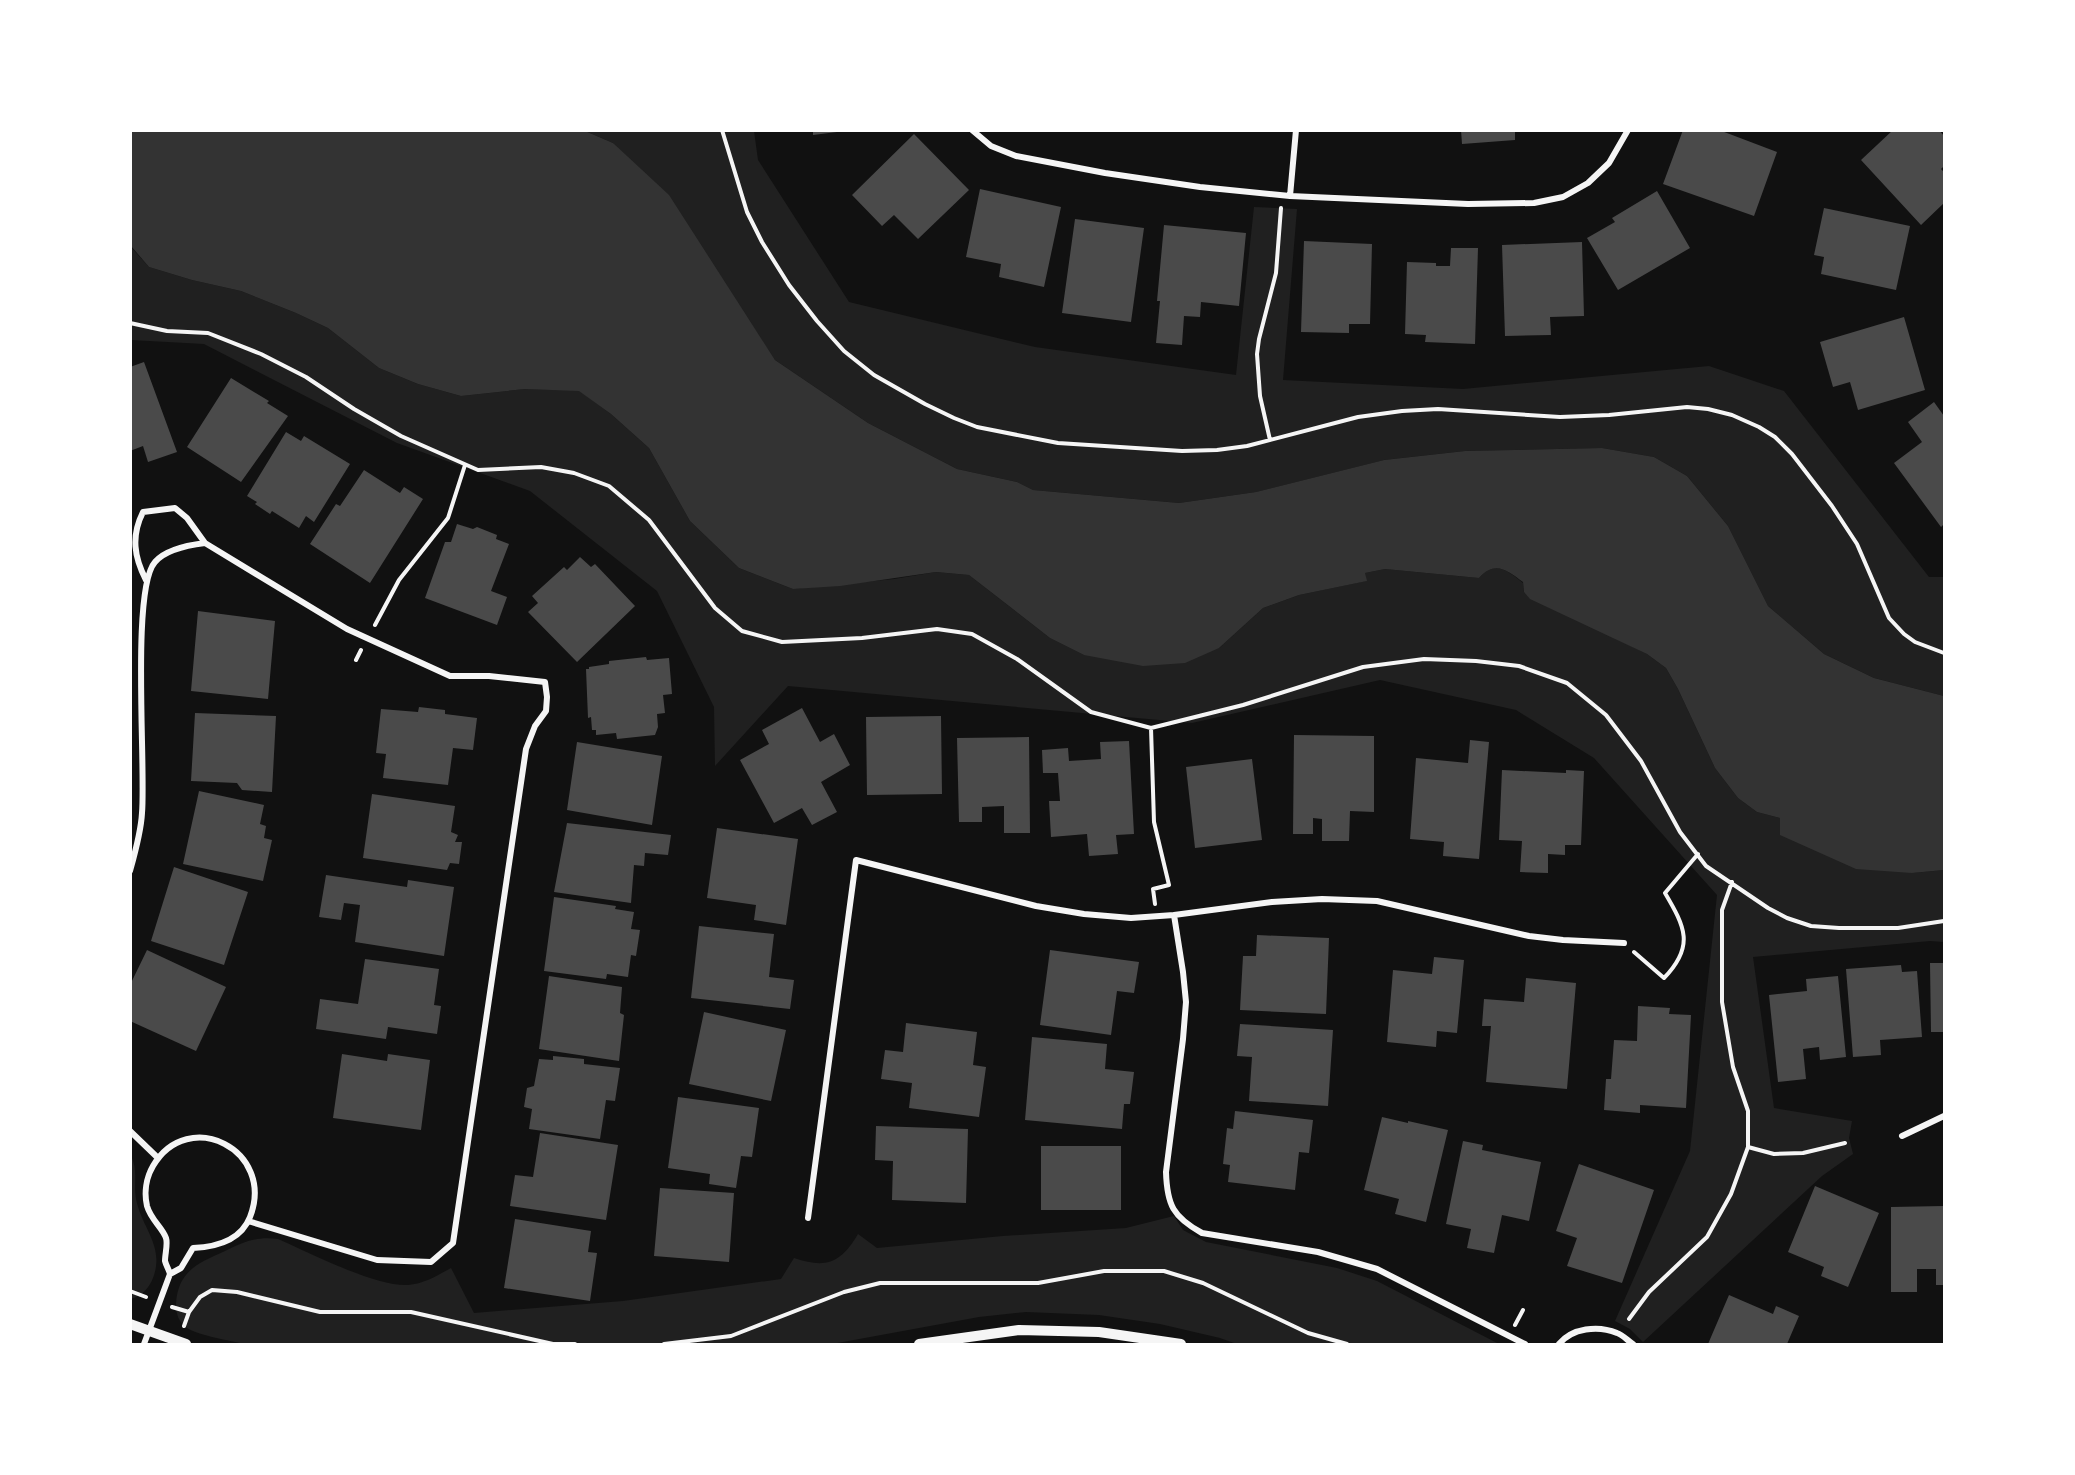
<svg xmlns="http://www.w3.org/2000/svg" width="2075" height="1475" font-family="Mulish,sans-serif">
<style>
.green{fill:#202020}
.water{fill:#333}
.building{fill:#4a4a4a}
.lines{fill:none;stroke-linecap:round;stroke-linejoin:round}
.path{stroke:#f5f5f5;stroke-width:4}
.minor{stroke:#f5f5f5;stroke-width:6}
.tertiary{stroke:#f5f5f5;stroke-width:10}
</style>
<rect width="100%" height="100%" fill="#111"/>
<path class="green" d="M585 131H754L758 160 849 302 1035 347 1236 375 1254 207 1297 209 1283 380 1463 389 1709 366 1784 391 1929 577H1944V696L1874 678 1824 654 1768 606 1728 526 1687 476 1654 457 1602 448 1465 451 1384 460 1256 492 1179 503 1033 490 1017 482 957 469 868 423 775 360 729 291 613 143Z
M130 246 149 267 192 280 241 291 296 313 328 328 379 368 418 384 461 396 525 389 579 390 611 414 649 448 690 521 739 568 793 589 894 579 936 572 969 575 1050 638 1084 655 1219 648 1263 608 1299 595 1366 581 1365 573 1385 569 1479 578C1495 560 1507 570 1523 583L1524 592 1647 654 1666 668 1678 689 1715 768 1738 798 1757 812 1780 818 1912 873 1944 870V942L1930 941 1753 957 1774 1108 1852 1121 1849 1138 1853 1154 1822 1176 1643 1342 1630 1329 1615 1321 1690 1151 1717 895 1594 758 1516 710 1380 680 1192 723 788 686 715 766 714 707 657 591 530 491 397 443 204 344 131 340Z
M130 1154C139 1171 133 1182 136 1199 142 1229 165 1246 153 1278 148 1290 142 1295 131 1299Z
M1174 1216 1183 1230 1206 1242 1337 1268 1377 1281 1499 1344H1237L1220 1338 1160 1324 1099 1315 1026 1312 979 1317 832 1344H245C231 1341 197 1335 187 1328 179 1322 176 1315 176 1304 178 1270 199 1263 225 1251 244 1242 257 1236 278 1239 310 1253 376 1287 408 1285 424 1284 438 1275 451 1268L474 1313 623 1301 781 1279 794 1258C826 1269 841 1263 858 1234L877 1248 1003 1236 1126 1228Z"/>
<path class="water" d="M130 131H585L613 143 669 195 775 360 868 423 957 469 1017 482 1033 490 1179 503 1256 492 1384 460 1465 451 1602 448 1654 457 1687 476 1728 526 1768 606 1824 654 1874 678 1944 696V870L1912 873 1856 869 1780 835V818L1757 812 1738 798 1715 768 1678 689 1666 668 1647 654 1530 599 1524 592 1523 582C1507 570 1495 560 1479 578L1385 569 1365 573 1367 581 1299 595 1263 608 1219 648 1185 663 1143 666 1084 655 1050 638 969 575 936 572 840 586 793 589 739 568 690 521 649 448 611 414 579 391 525 389 461 396 418 384 379 368 328 328 296 313 241 291 192 280 149 267 131 246Z"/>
<path class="building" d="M813 130H836L837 132 813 135Z
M1461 130H1515V140L1462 144Z
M1683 130H1719L1777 152 1754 216 1663 184Z
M1893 130H1939L1944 136V166L1941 169 1944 172V203L1921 225 1861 160Z
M914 134 969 190 918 239 894 215 882 226 852 195Z
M980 189 1061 207 1044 287 999 277 1001 264 966 257Z
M1657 191 1690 248 1618 290 1587 238 1615 222 1612 218Z
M1824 208 1910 226 1896 290 1821 274 1824 257 1814 255Z
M1075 219 1144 228 1131 322 1062 313Z
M1164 225 1246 233 1239 306 1201 302 1200 317 1184 316 1182 345 1156 343 1160 301H1157Z
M1304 241 1372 244 1370 324H1349V333L1301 332Z
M1582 242 1584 316 1550 317 1551 335 1505 336 1502 245Z
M1451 248H1478L1475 344 1425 342 1426 335 1405 334 1407 262 1436 263V266H1450Z
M1904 317 1925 390 1858 410 1850 382 1833 387 1820 342Z
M144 362 177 452 148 462 143 446 130 451V367Z
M231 378 269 401 267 403 288 416 241 482 187 447Z
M1934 402 1944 416V524L1941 527 1894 463 1922 442 1908 422Z
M286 432 301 441 304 436 350 464 314 522 306 516 299 528 272 511 270 514 255 504 257 502 247 496Z
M364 470 400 493 404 487 423 499 370 583 310 544 336 504 340 506Z
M457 524 473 529 477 527 497 535 496 539 509 544 491 591 507 597 497 625 425 598 445 542H451Z
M580 557 591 567 595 564 635 606 577 662 528 612 538 603 532 596 564 567 567 570Z
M198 611 275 621 268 699 191 691Z
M646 657 647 660 669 658 672 694 663 695 665 713 657 714 658 727 655 735 617 739 616 733 596 735V730H592L591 717 588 718 586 669H589V667L609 664V661Z
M419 707 445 710V714L477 718 473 750 453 748 448 785 383 778 386 754 376 753 381 709 418 712Z
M802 708 820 742 834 734 850 765 821 782 837 812 812 825 802 808 774 823 740 760 769 744 762 730Z
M195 713 276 716 272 792 242 790 237 783 191 781Z
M941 716 942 794 867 795 866 717Z
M1294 735 1374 736V812L1350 811 1349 841H1322V819L1313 818V834H1293Z
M1029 737 1030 833H1004V806L982 807V822H959L957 738Z
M1470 740 1489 742 1479 859 1443 856 1444 842 1410 839 1416 758 1468 763Z
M1129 741 1134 834 1116 835 1118 854 1089 856 1087 834 1051 837 1049 801H1060L1058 773H1043L1042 750 1068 748 1069 761 1101 759 1100 742Z
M577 742 662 756 652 825 567 810Z
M1252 759 1262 840 1195 848 1186 767Z
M1502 770 1566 773V770L1584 771 1581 845H1565V855L1548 854V873L1520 872 1522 841 1499 840Z
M199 791 264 805 260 824 266 826 264 838 272 840 263 881 183 864Z
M372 794 455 806 451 832 458 835 455 842H462L459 864 450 863 447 870 363 858Z
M567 823 671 835 668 855 645 853 644 866 634 865 631 903 554 892Z
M717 828 798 839 786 925 754 920 756 905 707 898Z
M174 867 248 892 224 965 151 941Z
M326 875 407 887 408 880 454 887 444 956 355 942 360 905 344 903 341 920 319 917Z
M554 897 616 906 615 909 634 912 631 929 640 930 636 956 631 955 628 977 607 974 606 979 544 971Z
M699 926 774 934 769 977 794 980 790 1009 691 998Z
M1257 935 1329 938 1326 1014 1240 1010 1243 956H1256Z
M147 950 226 987 196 1051 130 1021V985Z
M1050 950 1139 962 1134 993 1117 991 1111 1035 1040 1025Z
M1434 957 1464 960 1457 1033 1437 1031 1436 1047 1387 1042 1393 970 1432 974Z
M365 959 439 969 434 1005 441 1006 437 1034 388 1027 386 1039 316 1029 320 999 358 1004Z
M1930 963H1944V1032H1931Z
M1901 965 1902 972 1917 971 1922 1037 1880 1040 1881 1055 1853 1057 1846 969Z
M549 976 622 987 620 1013 624 1015 619 1061 539 1049Z
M1838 976 1846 1057 1820 1060 1819 1047 1803 1049 1806 1079 1778 1082 1769 995 1807 991 1806 979Z
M1526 978 1576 983 1567 1089 1486 1082 1491 1026H1482L1484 999 1524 1002Z
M1638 1006 1670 1008 1669 1014 1691 1015 1686 1108 1640 1105V1113L1604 1110 1606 1079H1611L1614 1040 1637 1041Z
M704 1012 786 1030 771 1101 689 1084Z
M906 1023 977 1032 973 1065 986 1067 979 1117 909 1108 912 1083 881 1079 885 1050 903 1052Z
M1240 1024 1333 1030 1328 1106 1249 1101 1252 1057 1237 1056Z
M1032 1037 1107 1044 1105 1069 1134 1072 1130 1104H1124L1122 1129 1025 1120Z
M342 1054 387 1061 388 1054 430 1060 421 1130 333 1118Z
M553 1056 584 1059V1064L620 1068 615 1101 606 1100 600 1139 529 1129 532 1109 524 1107 527 1088 534 1086 539 1059 553 1060Z
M678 1097 759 1108 752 1157 741 1156 736 1188 709 1184 710 1174 668 1168Z
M1235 1111 1313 1120 1309 1153 1299 1152 1295 1190 1228 1182 1230 1165 1223 1164 1227 1128 1233 1129Z
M1382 1117 1408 1123V1121L1448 1130 1426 1222 1395 1214 1399 1199 1364 1190Z
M876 1126 968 1129 966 1203 892 1200 893 1161 875 1160Z
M540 1133 618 1145 606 1220 510 1206 515 1175 533 1177Z
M1463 1141 1483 1145 1482 1150 1541 1162 1529 1221 1502 1215 1494 1253 1467 1248 1471 1229 1446 1224Z
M1041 1146H1121V1210H1041Z
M1579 1164 1654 1190 1622 1283 1567 1266 1577 1238 1556 1231Z
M1815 1186 1879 1213 1848 1287 1821 1276 1824 1267 1788 1252Z
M660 1188 734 1193 729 1262 654 1256Z
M1944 1206V1285H1936V1269H1917V1292H1891V1207Z
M515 1219 591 1231 588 1252 597 1253 590 1301 504 1288Z
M1729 1295 1773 1314 1776 1306 1799 1316 1787 1344H1708Z"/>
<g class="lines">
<path class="path" d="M722 130 747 212 762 242 789 285 817 321 844 351 874 375 925 404 954 418 977 427 1058 443 1182 451 1217 450 1247 446 1358 417 1402 411 1438 409 1560 417 1609 415 1687 407 1708 409 1732 415 1759 427 1775 437 1792 454 1832 506 1857 544 1889 618 1904 634 1915 642 1944 653
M130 323 167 331 208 333 261 354 306 377 354 409 401 436 478 470 541 467 574 473 609 486 649 520 715 608 742 631 782 642 862 638 937 629 972 634 1017 659 1091 712 1151 728 1243 705 1363 667 1424 659 1476 661 1519 666 1567 683 1606 715 1641 761 1680 832 1706 866 1768 908 1787 918 1811 926 1839 928H1898L1944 921
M1270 440 1260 396 1257 354 1259 339 1276 273 1281 208
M375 625 399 580 448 518 465 465
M356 660 361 650
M1151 728 1154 822 1169 885 1153 889 1155 904
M1634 952 1664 978C1695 946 1685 927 1665 893L1698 854
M1748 1147 1774 1154 1803 1153 1845 1143
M130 1291 146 1297
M172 1307 189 1312
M1629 1319 1649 1292 1707 1237 1731 1194 1748 1147V1111L1733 1067 1722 1002V910L1732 882
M1515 1325 1523 1310
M184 1326 189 1312 200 1297 212 1290 237 1292 320 1312H411L553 1344H575
M664 1344 731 1336 844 1292 880 1283H1038L1104 1271H1164L1203 1283 1308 1333 1347 1344"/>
<path class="minor" d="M972 130 991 146 1016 156 1105 173 1200 187 1290 196 1468 204 1534 203 1563 197 1588 183 1609 163 1628 130
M1290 196 1296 130
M146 580C134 557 131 536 143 512L175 508 187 518 205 543 347 629 450 676H489L545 682 547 697 546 711 535 726 526 749 453 1243 431 1262 377 1260 248 1221
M130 871C135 853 141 832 142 813 146 767 131 589 155 562 166 549 189 545 205 543
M1174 915 1183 972 1186 1002 1183 1039 1166 1172C1167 1205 1173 1217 1202 1233L1318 1252 1377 1269 1525 1344
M130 1131 158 1158
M1902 1136 1944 1116
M808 1218 856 860 1036 906 1084 914 1131 918 1174 915 1272 902 1322 899 1377 901 1529 936 1563 940 1624 943
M144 1344 170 1274C169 1270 166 1265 165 1261 165 1254 168 1244 166 1238 162 1227 151 1220 147 1206 144 1193 146 1178 153 1166 188 1106 276 1150 250 1217 241 1240 216 1247 193 1248L181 1268 170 1274
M1559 1344C1572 1328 1598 1325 1617 1333 1623 1335 1628 1341 1633 1344"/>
<path class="tertiary" d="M130 1324 186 1344
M919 1344 1019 1330 1099 1332 1181 1344"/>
</g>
<rect width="2075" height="1475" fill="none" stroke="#ffffff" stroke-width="264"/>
</svg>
